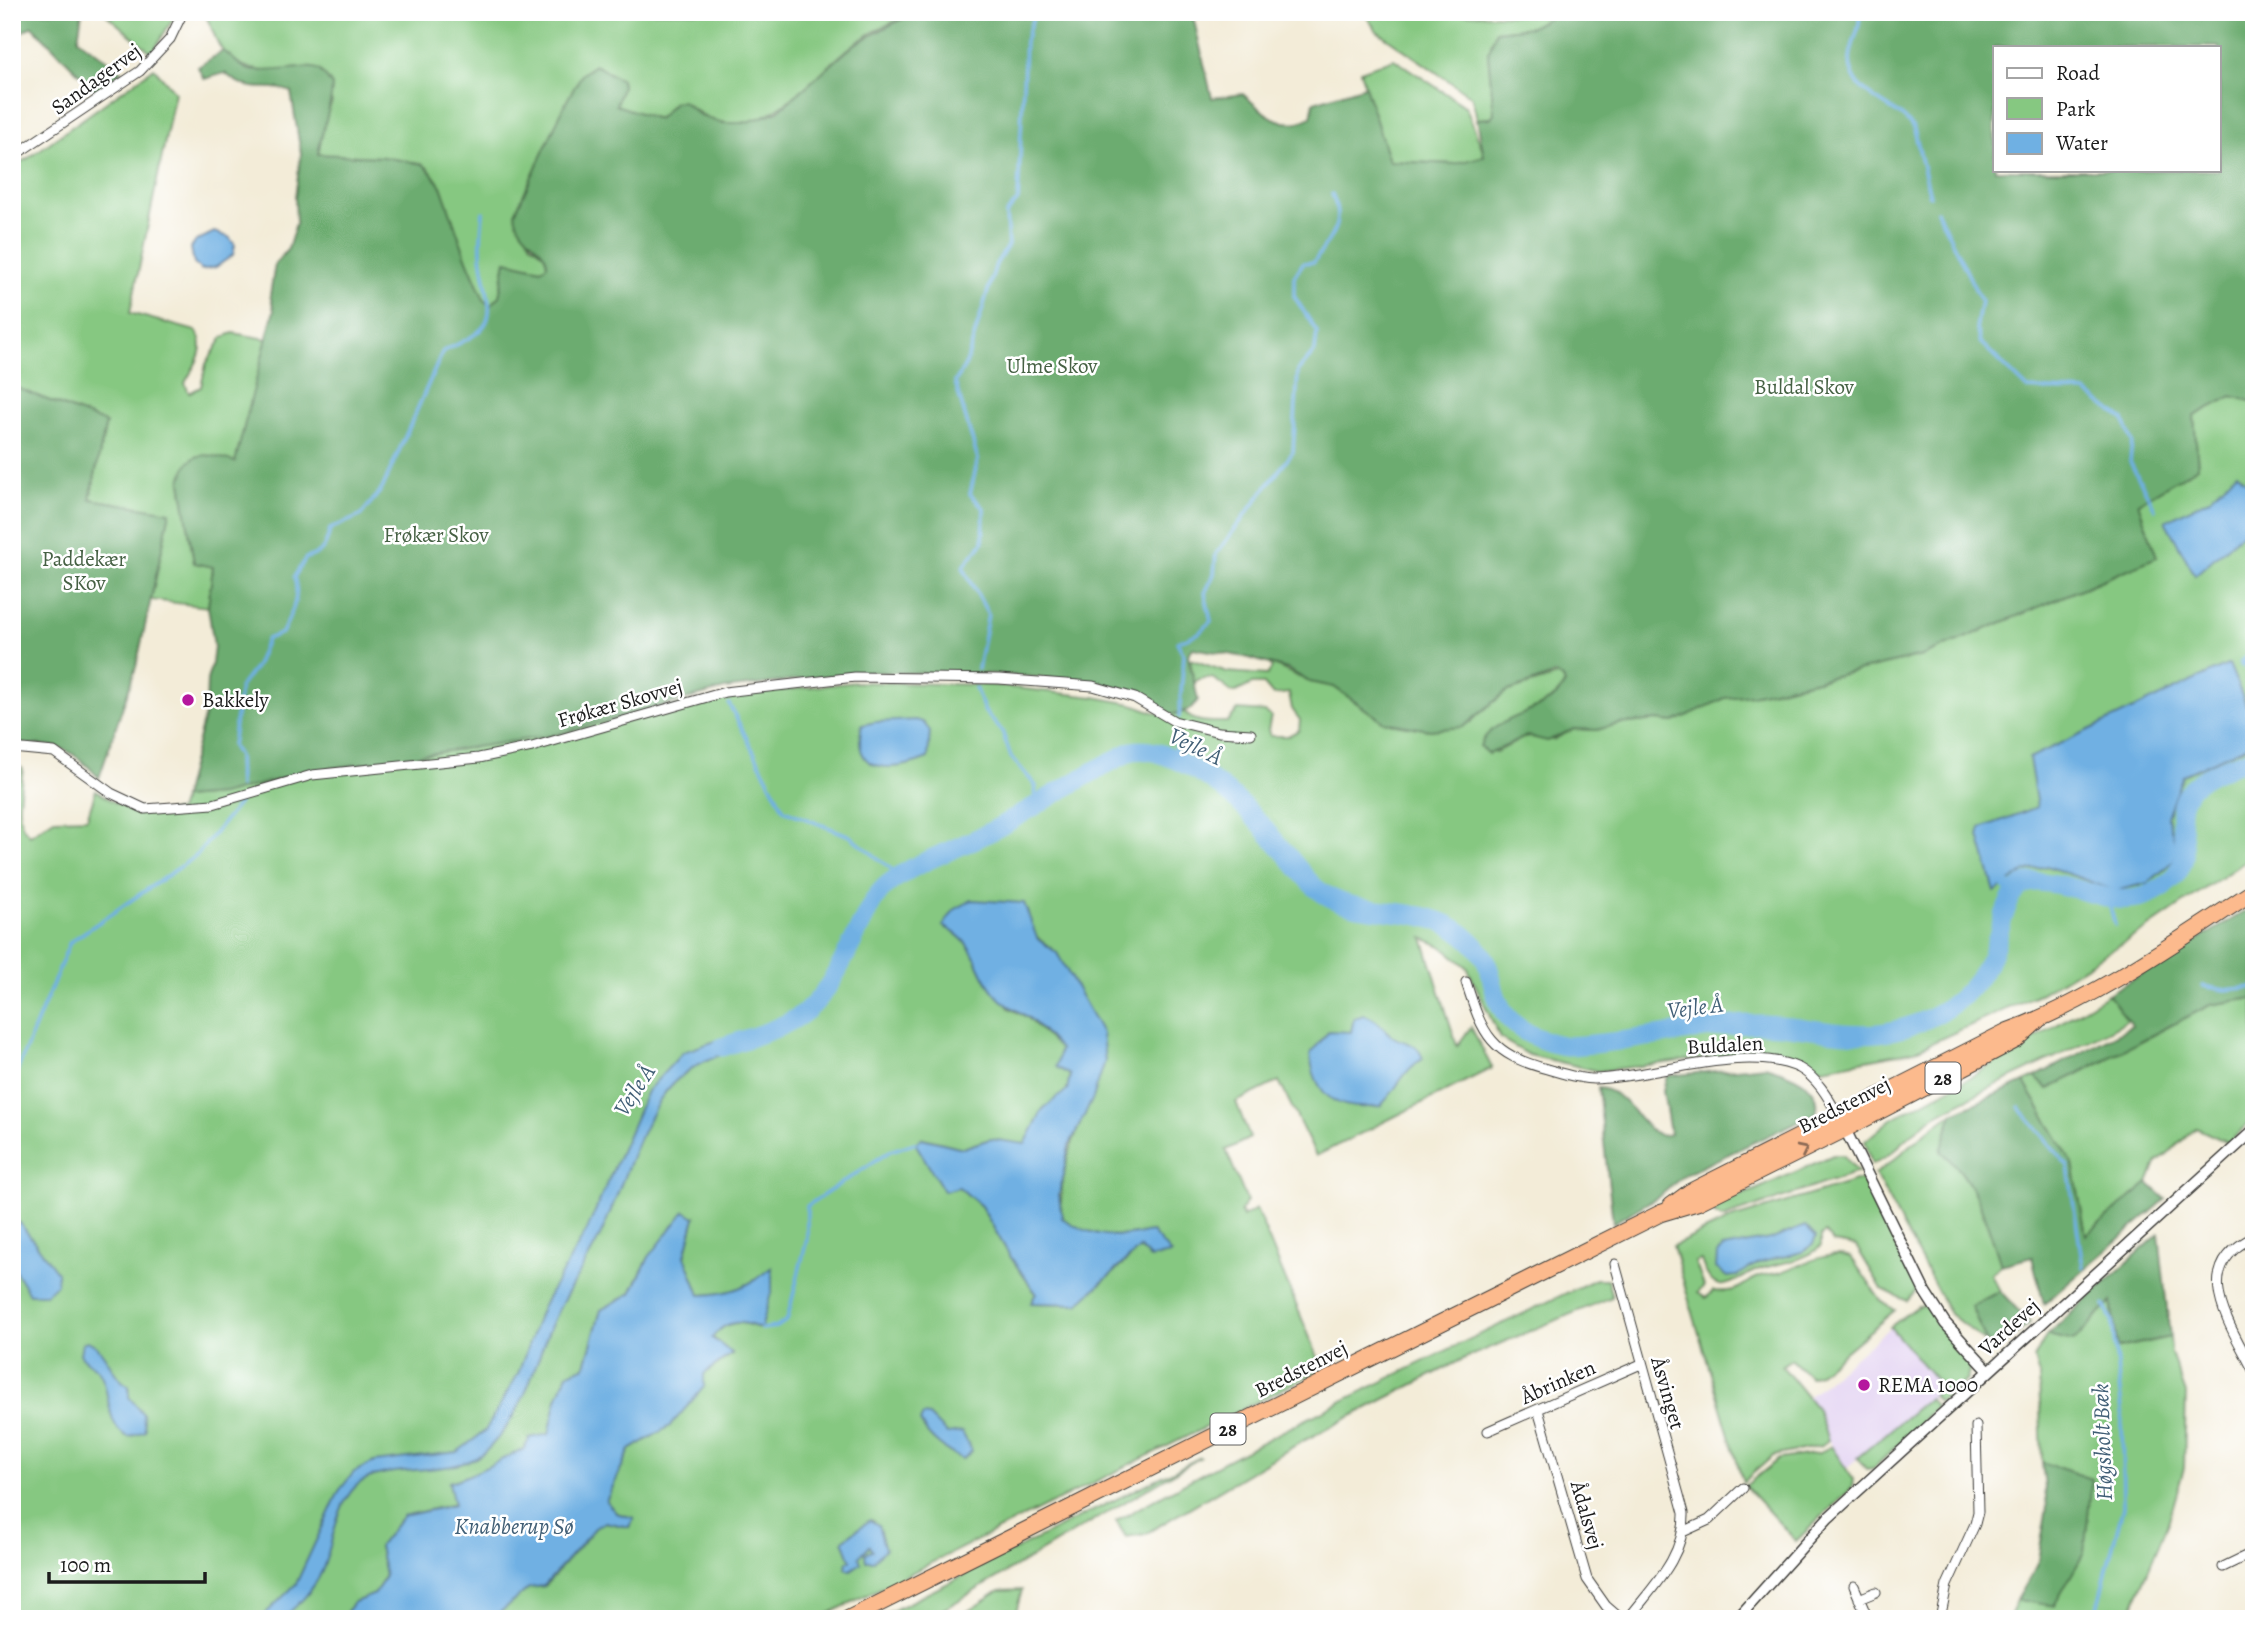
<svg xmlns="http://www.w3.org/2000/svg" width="2266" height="1631" font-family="Alegreya,serif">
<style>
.built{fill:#e3d3f2}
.green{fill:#86c881;stroke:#51724e;stroke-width:2;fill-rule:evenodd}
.forest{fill:#6cac6f;stroke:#446446;stroke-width:2;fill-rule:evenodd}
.water{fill:#6fb0e3;stroke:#466680;stroke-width:2}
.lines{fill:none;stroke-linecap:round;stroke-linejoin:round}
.stream{stroke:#6fb0e3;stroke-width:3.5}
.canal{stroke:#6fb0e3;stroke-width:10}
.river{stroke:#6fb0e3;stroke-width:19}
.minor-casing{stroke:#3c3b38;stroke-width:11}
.tertiary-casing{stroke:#3c3b38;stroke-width:13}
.trunk-casing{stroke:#3c3b38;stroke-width:18}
.minor{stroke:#fff;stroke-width:9}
.tertiary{stroke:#fff;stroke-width:10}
.trunk{stroke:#fcba8d;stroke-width:16}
.oneway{stroke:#8c6b54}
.poi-dot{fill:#b5179e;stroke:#fff;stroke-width:2.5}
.labels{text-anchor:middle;stroke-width:5;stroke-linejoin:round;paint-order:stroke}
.shield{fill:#fff;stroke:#606060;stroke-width:2}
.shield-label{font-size:19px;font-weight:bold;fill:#1c1c1c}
.street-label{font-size:21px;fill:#1c1c1c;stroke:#fff}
.park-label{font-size:21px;fill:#466144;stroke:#fff}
.poi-label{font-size:21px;fill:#1c1c1c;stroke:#fff;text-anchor:start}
.water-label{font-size:23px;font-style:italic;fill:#415f76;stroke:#fff}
</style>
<rect width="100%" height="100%" fill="#fff"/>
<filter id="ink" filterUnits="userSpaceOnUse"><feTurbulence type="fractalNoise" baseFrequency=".0143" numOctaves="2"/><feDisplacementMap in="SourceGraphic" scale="14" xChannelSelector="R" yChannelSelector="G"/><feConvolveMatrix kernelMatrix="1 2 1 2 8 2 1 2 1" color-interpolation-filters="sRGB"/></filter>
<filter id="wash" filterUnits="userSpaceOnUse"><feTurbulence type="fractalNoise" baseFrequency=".00686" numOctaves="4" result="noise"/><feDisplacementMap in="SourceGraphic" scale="28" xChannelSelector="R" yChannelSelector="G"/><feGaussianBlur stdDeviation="1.57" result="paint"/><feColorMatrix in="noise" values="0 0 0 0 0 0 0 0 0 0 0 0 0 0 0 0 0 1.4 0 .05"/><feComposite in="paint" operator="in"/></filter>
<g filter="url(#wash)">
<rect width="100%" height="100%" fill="#f3ecd8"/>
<path class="built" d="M1890 1327 1942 1388 1845 1469 1831 1446 1817 1409 1808 1397Z"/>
<path class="green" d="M103 12H177L152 53Z
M203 12H915C894 22 871 31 853 45 803 84 751 160 686 103L670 106 664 116 652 120 616 105 622 87 621 80 595 65 582 74 515 213 531 244 545 254 547 265 541 269 506 261 499 297 490 307 484 300 467 260 441 186 429 169 422 164 383 157 318 155 325 118 332 102 309 67C277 74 247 76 223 51 214 41 212 23 203 12Z
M1363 12 1553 16 1531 27 1496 31 1488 54 1494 113 1491 118 1477 119 1472 97 1377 31Z
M1394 59 1466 107 1485 156 1455 164 1389 161 1360 71Z
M154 68 175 92 130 313 196 331C209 349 193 367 185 383L189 393 201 387 206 364 223 337 233 333 267 339 235 463 181 482 194 563 213 566 208 607 151 600 170 512 90 499 106 423 12 386V166L27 159Z
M2232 396 2254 402V855L2146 929 2041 993 1914 1051 1824 1068 1767 1051 1598 1071 1529 1055 1500 1038 1467 967 1441 946 1423 938 1457 1046 1471 1027 1492 1068 1316 1156 1279 1081 1236 1102 1250 1138 1226 1150 1247 1201 1240 1211 1243 1217 1256 1209 1323 1369 818 1619H724L719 1614 712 1619H492L529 1588 545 1586 595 1528 605 1522 629 1527 634 1518 616 1513 606 1501 630 1450 671 1425 704 1374 732 1354 712 1337C726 1320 741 1320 761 1329L772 1268C744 1288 735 1294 700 1295L685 1256 695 1217 649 1257 631 1293 601 1310 585 1366 557 1399 549 1435 530 1438 525 1449C499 1460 477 1475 449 1482L455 1504 403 1516 379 1546 385 1575 375 1594 352 1603 343 1619H12V761L23 769C21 788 12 822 30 835L54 819 87 818 96 790C127 814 142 813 179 811L183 798 221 795 305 772 549 736 596 721 725 697 855 682 990 685 1094 697 1132 704 1165 716 1185 712C1193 724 1213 722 1227 722L1238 710 1265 712 1271 716 1268 730 1270 736H1288L1299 730 1300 720 1292 709 1289 693 1273 695 1264 684H1252L1236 692H1231C1219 683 1213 673 1197 680L1194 684 1190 659 1227 672 1267 675 1272 668 1269 663 1310 682 1334 687 1384 722 1430 730 1471 722 1490 702 1506 692 1560 675 1565 683C1552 714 1492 714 1480 746L1495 753 1527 736 1553 740 1574 729 1597 730 1618 724 1657 720 1670 722 1725 698 1752 695 1922 656 2157 557 2138 503 2198 467 2194 416ZM972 900 993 903 1057 953 1105 1061C1088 1113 1055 1160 1062 1218 1094 1239 1114 1238 1152 1232 1131 1262 1103 1279 1078 1304L1032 1303 1036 1294 1010 1256 981 1206 959 1187 923 1138 963 1148 990 1139 1025 1145 1043 1109 1067 1091 1070 1075 1060 1049 1027 1017 1009 1008 977 963 974 949 957 933ZM870 1520 873 1521 883 1543 865 1557 872 1551 870 1545 846 1568 852 1562 843 1540Z
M2108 994 2128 1020C2065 1056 1998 1081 1935 1116 1911 1130 1897 1154 1872 1164L1865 1141 1891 1119 1964 1081Z
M2254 998V1117L2229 1143 2196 1128 2156 1164 2148 1183 2086 1235 2073 1164 2024 1082 2035 1077 2049 1089 2210 1005Z
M1953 1113 1941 1151C1977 1180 1987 1224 2001 1265L1991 1274 2000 1291 1971 1306 1987 1343 1950 1314 1875 1174C1903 1155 1924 1130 1953 1113Z
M1833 1155H1843L1858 1172 1722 1218 1715 1214 1713 1204 1753 1191Z
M1862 1179 1915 1284 1916 1291 1907 1301 1882 1289 1856 1246 1833 1242 1825 1233 1821 1236V1246C1804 1262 1781 1262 1760 1269 1734 1278 1715 1305 1701 1260L1695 1262 1704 1286 1698 1293 1706 1298 1713 1291C1740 1293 1737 1287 1758 1277 1766 1273 1776 1275 1784 1271 1804 1264 1829 1250 1851 1257L1881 1301 1895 1310 1818 1374 1810 1377 1791 1359 1782 1366 1817 1409 1828 1440 1821 1446 1773 1456 1743 1482 1673 1246 1728 1220Z
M1596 1279H1607L1612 1297 1463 1359 1303 1441 1145 1534 1126 1537 1116 1521C1272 1432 1434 1356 1596 1279Z
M2111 1302 2119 1348 2170 1337 2171 1353 2186 1394 2184 1468 2169 1520 2128 1619H2009L2017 1600 2054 1605 2091 1479 2042 1462 2039 1376 2034 1359 2047 1335 2074 1341Z
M1927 1305 1970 1367 1967 1380 1939 1402 1933 1395 1942 1387 1890 1327 1918 1306Z
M1929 1398 1936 1407 1874 1468 1866 1469 1857 1458Z
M1831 1446 1853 1479 1852 1488 1796 1541 1745 1486 1779 1459 1819 1453Z
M1201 1457 927 1619H876Z
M1022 1590 1014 1619H956L999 1591Z"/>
<path class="forest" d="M12 12H82L78 39 122 71 96 91 32 26 12 38Z
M915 12H1192L1212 98 1243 94C1263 112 1283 133 1311 117L1314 102 1365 86 1389 161 1455 164 1484 156 1477 119 1491 118 1494 113 1488 54 1496 31 1531 27 1559 12H2254V402L2232 396 2194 416 2198 467 2138 503 2157 557 1922 656 1752 695 1725 698 1674 722 1657 720 1618 724 1597 730 1574 729 1547 741 1527 736 1489 754 1480 746C1493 712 1551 716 1565 683L1563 678 1555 674 1506 692 1463 727 1430 730 1384 722 1334 687 1310 682 1287 669 1245 657 1193 648 1188 655 1198 700 1191 709 1171 715 1138 693 1098 682 994 674 858 672 725 689 549 736 305 772 221 795 183 798 206 709 207 680 212 663 214 646 208 607 213 567 194 563 181 482C188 446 209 454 235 462L274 310 270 295 275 264 288 249 296 223 295 197 301 154 291 92C266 81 253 98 225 73L204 79 198 67 223 51C233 56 238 67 250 70 268 74 309 64 317 69 323 72 328 80 332 85 332 109 321 131 318 154L383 157 423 164 428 169 441 186 467 260 484 300 490 306 499 297 506 261 541 269 547 265C548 247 517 238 515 213L566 102 582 74 595 65 621 80 622 87 616 105 658 119 674 102 682 101 701 116 721 123H744L759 118 778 111 855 44ZM1995 47H2219V170H1995Z
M12 386 106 423 90 499 170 512 136 667 99 778C68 743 56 745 12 744Z
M2254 906V998L2210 1005 2048 1089 2035 1077 2132 1026 2108 994Z
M1765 1066C1786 1072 1825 1084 1816 1113L1684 1175 1661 1195 1613 1223 1598 1088C1628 1090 1640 1131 1663 1136L1670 1134 1663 1090 1667 1076Z
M2024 1082 2073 1164 2086 1235 2148 1183 2166 1199 2044 1304 2032 1257 2001 1265C1987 1224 1977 1180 1941 1151L1953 1113Z
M2159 1234 2170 1337 2118 1348 2111 1302 2074 1341 2047 1335Z
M2000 1291 2030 1323 1998 1349 1987 1343 1971 1306Z
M2042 1462 2092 1479 2084 1553 2054 1606 2017 1600 2037 1566 2047 1507Z"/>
<path class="water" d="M214 232 229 237 235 245 233 255 216 267 202 270 194 264 191 248 196 241Z
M2237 472 2254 488V523L2195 575 2165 521 2209 499Z
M2229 664 2254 724V743L2183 775 2167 816 2178 850 2174 861 2148 883 2115 891 2047 866 2025 872 1995 892 1979 836 1981 828 2037 807 2029 758Z
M916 720 923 722 930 731 928 758C896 771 850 777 862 725L876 722Z
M972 900 1024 903 1037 938 1057 953 1102 1033 1105 1061 1093 1098 1069 1146 1059 1195 1062 1218C1094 1239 1115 1238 1152 1232L1171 1254 1150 1258 1140 1248 1078 1304 1031 1303 1036 1293 1010 1256 981 1206 959 1187 944 1191 915 1143 922 1138 963 1148 990 1139 1025 1144 1043 1109 1067 1090 1070 1075 1056 1067 1060 1049C1050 1039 1040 1027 1029 1018 1018 1010 1007 1007 998 997 973 970 981 945 943 926L954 910Z
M1364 1015C1379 1019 1380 1027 1392 1036 1405 1045 1417 1040 1423 1059 1402 1070 1397 1091 1380 1106 1338 1112 1315 1098 1310 1054L1329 1031 1351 1032 1354 1018Z
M730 1036 745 1040C735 1054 720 1054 705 1061 685 1071 669 1084 658 1103 633 1144 621 1190 601 1234 588 1262 568 1288 555 1317 532 1366 530 1405 489 1448 457 1482 381 1459 355 1487 335 1508 333 1545 322 1571 313 1591 299 1604 282 1619H260L296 1584 339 1491 354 1472 374 1462 457 1452 485 1431 518 1374 542 1307 587 1230 647 1091 683 1052Z
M685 1211 695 1217 685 1256 700 1295C729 1294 750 1287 772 1267V1289L761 1329C741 1320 726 1319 712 1338L732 1353 704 1374V1387L671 1425 630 1450 606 1501 616 1513 634 1518 629 1527 605 1522 595 1528 544 1586 529 1588 492 1619H343L352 1603 375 1594 385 1576 379 1546 403 1516 454 1505 449 1482C476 1475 498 1460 524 1449L530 1438 549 1434 557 1399 567 1374 585 1366 601 1310 631 1293 649 1257Z
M12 1221 20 1223 57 1272V1284L46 1294H29L12 1265Z
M1805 1226 1816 1237 1813 1244 1802 1252 1759 1263 1736 1276 1727 1277 1716 1268 1717 1254 1723 1248 1775 1238Z
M87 1341C109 1349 109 1376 129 1386V1397L143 1414 145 1431 129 1437C105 1429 111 1390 100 1373 95 1365 85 1362 80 1354L82 1343Z
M923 1415 929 1416 947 1434 962 1432 972 1451 963 1459C947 1453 928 1438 920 1422Z
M870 1520 878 1525 885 1549 873 1561H866L865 1553 872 1551 869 1546 859 1557 861 1563 851 1570 846 1568 847 1561H851L843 1540Z"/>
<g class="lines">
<path class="stream" d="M1859 12C1862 29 1850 44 1850 60 1850 98 1897 103 1914 129L1930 196
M1937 211 1981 301 1976 329 1980 342 2028 389 2086 392 2124 420 2132 442 2130 462 2155 509
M978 669 988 614 963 567 983 542 984 508 970 494 978 459 955 382 966 364 996 264 1008 245 1006 214 1018 200 1025 41 1035 12
M975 688 985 712 1002 731 1011 757 1036 786 1034 805
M729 704 784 810 850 836 900 876
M1179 717 1184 655 1177 642 1199 633 1211 621 1205 593 1214 574 1216 554 1293 452 1298 371 1315 351 1317 332 1294 296V277L1303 263 1314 262C1331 236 1345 225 1332 194
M1174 759 1177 731
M239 787 238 756 232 746 240 687 256 666 267 639 282 633C291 614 301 597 294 577L306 558C324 553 326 547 330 529L360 516 382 489 443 351C502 325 491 319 482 262 479 246 482 228 483 212
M2108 899 2115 925
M2203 986 2225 990 2254 987
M12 1083 70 942 196 856 239 803
M2019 1107 2068 1166 2083 1267
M761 1329 777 1327 787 1320 807 1239V1206L890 1151 915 1143
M2094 1619 2123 1507 2122 1410 2112 1321 2104 1305"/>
<path class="canal" d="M2244 663 2254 653
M2000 875 2006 886 2016 890"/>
<path class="river" d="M722 1047C809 1019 816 1016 857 933 866 916 873 896 888 884 917 861 955 850 988 833 1037 807 1082 775 1132 751 1149 748 1163 754 1178 761 1222 781 1251 812 1282 849 1294 862 1304 878 1317 889 1358 922 1421 901 1463 934 1498 962 1485 975 1501 1007 1512 1030 1544 1043 1567 1046 1624 1043 1679 1031 1735 1025 1815 1017 1866 1059 1947 1008 1964 997 1979 979 1989 961 2001 939 2002 893 2028 883 2035 881 2042 882 2049 883 2091 888 2124 915 2164 886 2209 854 2161 819 2192 787 2207 772 2234 765 2254 757"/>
</g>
</g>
<g filter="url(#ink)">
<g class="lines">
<defs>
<path id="minor" d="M12 157 140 71 170 39 183 12
M12 748 54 752 111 793 145 809 213 804 312 775 479 758 532 747 725 692 855 677 999 679 1093 686 1135 698 1174 721 1219 732 1251 734
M1466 982C1483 1036 1491 1054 1547 1069 1561 1073 1579 1079 1594 1079 1652 1078 1745 1043 1799 1068 1818 1078 1829 1099 1839 1117
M2254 1237C2187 1268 2231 1325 2254 1372
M1615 1264 1684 1513C1685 1557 1653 1586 1628 1619
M1538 1410 1587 1579 1606 1606 1621 1619
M1488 1431 1641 1364
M1685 1531 1709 1520 1743 1488
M2223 1567 2254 1552
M1854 1586 1868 1619
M1859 1599 1876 1592
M1940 1619 1947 1585 1975 1524 1978 1512 1976 1426"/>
<path id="tertiary" d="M1843 1125 1925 1292 1945 1323 1989 1371
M1737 1619 1828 1518 2254 1130"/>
<path id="trunk" d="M1671 1206 1690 1192 2008 1031C2091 1002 2180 939 2254 891
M848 1619 1661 1213 1698 1202 1845 1129 2016 1040 2038 1020"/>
</defs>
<use href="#minor" class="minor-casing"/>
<use href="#tertiary" class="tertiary-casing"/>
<use href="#trunk" class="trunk-casing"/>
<use href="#minor" class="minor"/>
<use href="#tertiary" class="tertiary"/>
<use href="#trunk" class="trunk"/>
</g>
<defs><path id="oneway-chevron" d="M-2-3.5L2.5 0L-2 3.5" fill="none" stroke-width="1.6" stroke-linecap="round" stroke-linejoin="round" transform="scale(1.75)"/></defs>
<use class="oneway" href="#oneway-chevron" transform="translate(1803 1150) rotate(-26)"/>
</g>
<g class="poi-dot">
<circle cx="188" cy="700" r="7"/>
<circle cx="1864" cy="1385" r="7"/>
</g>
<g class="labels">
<g class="shield">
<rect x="1925.5" y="1062.5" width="35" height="31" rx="5"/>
<rect x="1210.5" y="1413.5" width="35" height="31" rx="5"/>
</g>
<g class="shield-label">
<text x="1943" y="1085">28</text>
<text x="1228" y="1436">28</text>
</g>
<g class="street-label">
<text transform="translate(96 79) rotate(-36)" y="7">Sandagervej</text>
<text transform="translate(620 703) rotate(-16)" y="7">Frøkær Skovvej</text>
<text transform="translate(1725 1045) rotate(-3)" y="7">Buldalen</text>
<text transform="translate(1844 1105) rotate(-27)" y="7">Bredstenvej</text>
<text transform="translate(2009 1327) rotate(-42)" y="7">Vardevej</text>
<text transform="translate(1301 1369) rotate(-27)" y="7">Bredstenvej</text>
<text transform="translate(1558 1382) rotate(-24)" y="7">Åbrinken</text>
<text transform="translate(1668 1393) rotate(74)" y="7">Åsvinget</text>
<text transform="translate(1587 1515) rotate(74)" y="7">Ådalsvej</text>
</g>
<g class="park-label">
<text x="1052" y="373">Ulme Skov</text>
<text x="1804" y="394">Buldal Skov</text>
<text x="436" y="542">Frøkær Skov</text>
<text x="84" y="566">Paddekær<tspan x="84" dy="24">SKov</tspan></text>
</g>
<g class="poi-label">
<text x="202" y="707">Bakkely</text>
<text x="1878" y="1392">REMA 1000</text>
</g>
<g class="water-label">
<text transform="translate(1196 746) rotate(26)" y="8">Vejle Å</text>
<text transform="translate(1695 1007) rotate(-7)" y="8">Vejle Å</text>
<text transform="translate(634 1090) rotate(-57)" y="8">Vejle Å</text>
<text transform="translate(2102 1442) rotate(-92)" y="8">Høgsholt Bæk</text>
<text x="514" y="1534">Knabberup Sø</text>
</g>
</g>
<rect width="2266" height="1631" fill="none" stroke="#fff" stroke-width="42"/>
<rect x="1993" y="46" width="228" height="126" fill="#ffffff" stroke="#a4a4a4" stroke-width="2"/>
<rect x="2007" y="68" width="35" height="10" fill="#ffffff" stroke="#a4a4a4" stroke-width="2"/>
<text x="2056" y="80" font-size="21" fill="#1c1c1c">Road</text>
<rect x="2007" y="98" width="35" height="21" fill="#86c881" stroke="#a4a4a4" stroke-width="2"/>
<text x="2056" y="116" font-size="21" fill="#1c1c1c">Park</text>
<rect x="2007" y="133" width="35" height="21" fill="#6fb0e3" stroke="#a4a4a4" stroke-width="2"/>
<text x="2056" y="150" font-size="21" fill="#1c1c1c">Water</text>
<path d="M49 1572v10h156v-10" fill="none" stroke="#1c1c1c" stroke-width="3.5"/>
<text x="60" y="1572" font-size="21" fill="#1c1c1c" stroke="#ffffff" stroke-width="5" paint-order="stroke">100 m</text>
</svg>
